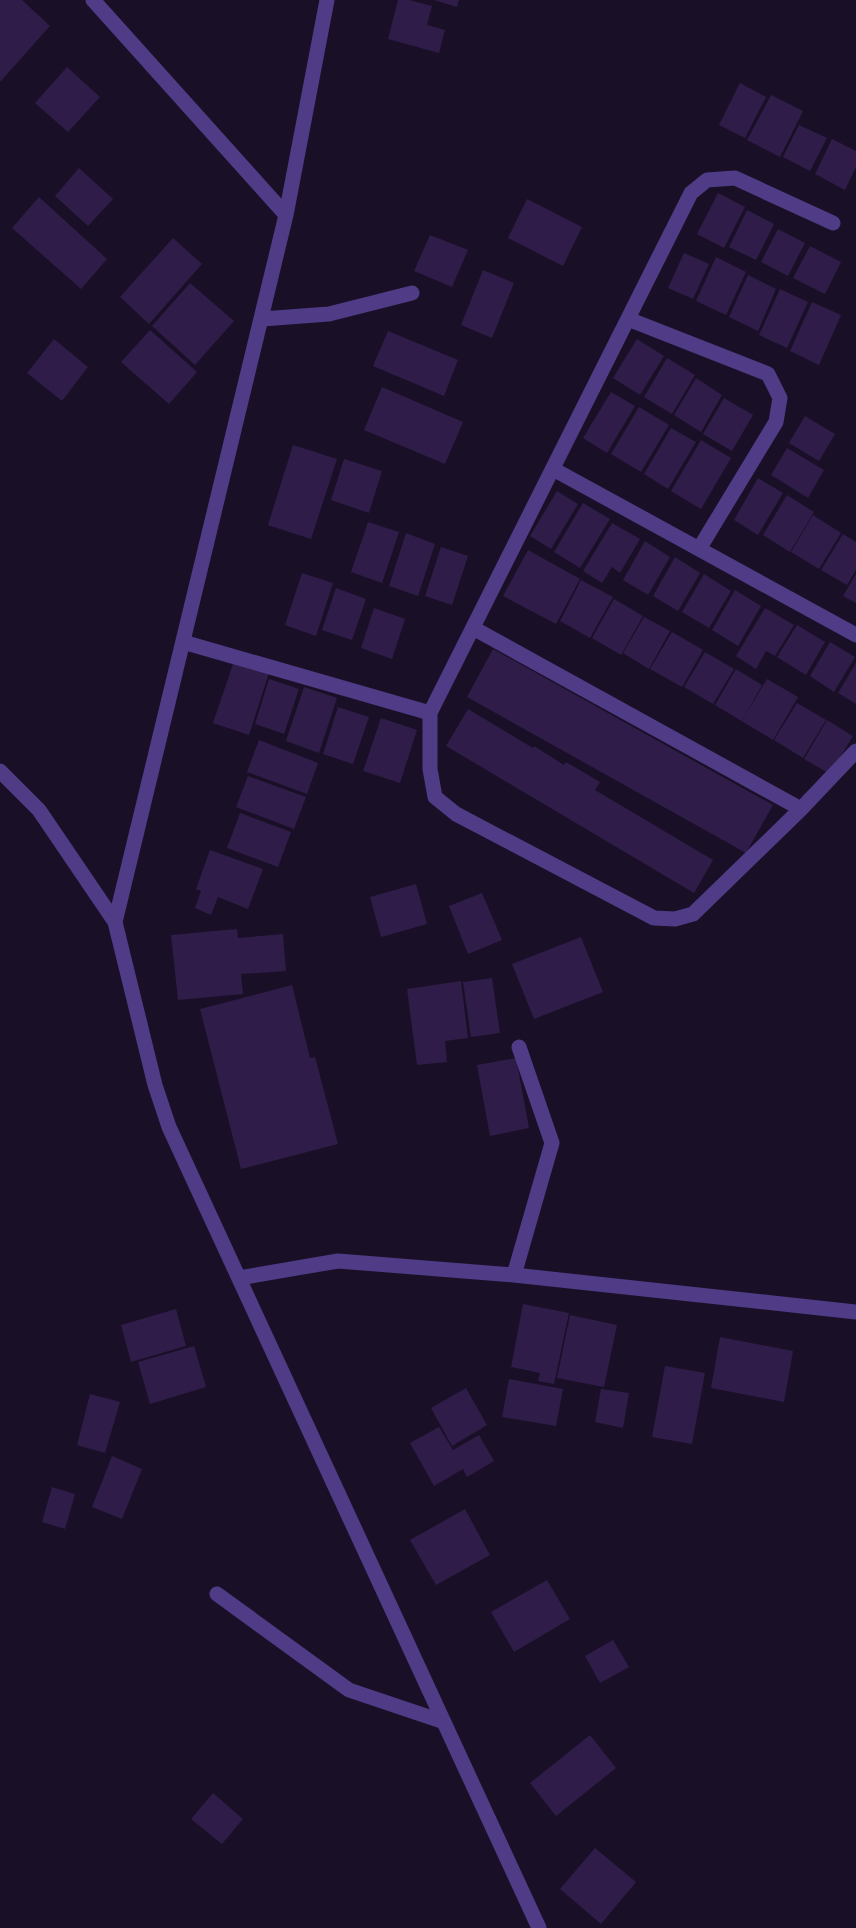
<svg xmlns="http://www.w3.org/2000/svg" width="856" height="1928" font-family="Mulish,sans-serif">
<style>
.building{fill:#2f1c48}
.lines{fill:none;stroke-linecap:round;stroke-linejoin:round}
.minor{stroke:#4f3b86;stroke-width:15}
</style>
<rect width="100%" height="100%" fill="#191027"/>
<path class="building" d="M0 0H22L50 26 0 82Z
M398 0H409L432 6 427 25 445 30 439 53 388 39Z
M434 0H459L457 7Z
M67 67 100 97 68 132 35 103Z
M740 83 766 97 745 138 719 125Z
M771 95 803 111 780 157 747 140Z
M799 125 827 138 810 171 783 157Z
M832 139 856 151V167L845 190 815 174Z
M79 168 113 199 88 226 55 196Z
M718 193 745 207 724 248 697 234Z
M39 197 107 259 81 289 12 228Z
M527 199 582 227 563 266 508 238Z
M747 210 774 224 756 260 729 247Z
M778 229 805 243 788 276 761 262Z
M430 235 468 250 452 287 414 271Z
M173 238 202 264 149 324 120 297Z
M810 246 841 262 825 294 793 278Z
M684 253 709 264 693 299 668 288Z
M716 257 746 272 726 315 696 301Z
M483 270 514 283 492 338 461 325Z
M748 275 776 289 758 331 729 317Z
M190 283 234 321 195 365 152 326Z
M780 289 808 302 787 348 759 335Z
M812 302 841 315 819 365 790 351Z
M150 330 197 372 169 404 121 362Z
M388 331 458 360 444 396 373 366Z
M54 339 88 367 62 401 27 373Z
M637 339 664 356 640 395 613 378Z
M667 358 695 375 672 414 644 397Z
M696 378 722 395 701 432 674 415Z
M382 387 463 422 445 464 364 430Z
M611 392 635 406 607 453 583 438Z
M724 398 753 415 732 451 703 434Z
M639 407 669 425 641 472 611 454Z
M805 416 835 434 819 461 789 443Z
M671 428 696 442 668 489 644 474Z
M701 440 731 458 701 509 671 491Z
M293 445 337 459 311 539 268 525Z
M787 448 824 470 808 498 771 475Z
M344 459 382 471 369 513 331 500Z
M758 478 783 493 758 535 734 520Z
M557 491 578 504 551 549 530 536Z
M787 495 814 512 790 552 763 535Z
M583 503 610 519 580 568 554 552Z
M813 515 841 533 819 569 791 552Z
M368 522 399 532 382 583 351 572Z
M612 523 640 539 620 573 612 567 602 583 583 571Z
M406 533 435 544 418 596 389 586Z
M843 534 856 542V570L847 585 821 570Z
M645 541 670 557 648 595 623 580Z
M441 547 468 556 452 605 425 596Z
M528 550 580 579 556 624 503 596Z
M675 557 700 573 678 611 653 596Z
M302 573 333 583 316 636 285 625Z
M704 574 731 591 709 628 682 612Z
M856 574V603L843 596Z
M581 580 613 597 590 638 560 621Z
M336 588 366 599 352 640 322 630Z
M735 590 761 606 738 646 712 630Z
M614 599 643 616 621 655 592 638Z
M374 608 405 619 392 659 361 648Z
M765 608 794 625 775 656 766 651 756 669 736 656Z
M644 617 670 631 649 669 623 653Z
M797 625 825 642 806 675 777 657Z
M672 632 703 650 682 687 650 669Z
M830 642 855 657 834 692 810 676Z
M493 649 773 805 746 853 467 697Z
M705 652 734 669 713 704 684 687Z
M234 661 269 673 249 735 213 723Z
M856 663V704L838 693Z
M736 669 762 685 743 719 767 679 798 697 773 740 715 705Z
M269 679 299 689 284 734 255 724Z
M304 687 337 698 319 753 286 741Z
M797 703 826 720 803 758 774 740Z
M338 707 369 717 353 764 323 754Z
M468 709 533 748 534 746 564 765 566 762 600 782 595 790 713 860 694 893 446 746Z
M381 718 417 730 400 783 363 771Z
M827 720 853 736 830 774 804 759Z
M259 740 318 763 307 794 247 772Z
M248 776 306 797 294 829 236 807Z
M240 813 291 832 278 867 227 848Z
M210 850 263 869 248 909 218 897 211 915 195 908 201 891 196 889Z
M416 884 427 924 381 937 370 897Z
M482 893 502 940 468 954 449 906Z
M237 929 238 938 283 934 286 971 241 974 243 994 178 1000 171 935Z
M581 937 603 992 534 1019 512 964Z
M492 978 500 1033 471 1037 463 982Z
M461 981 468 1038 445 1041 447 1062 417 1065 407 989Z
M292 985 310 1058 315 1057 338 1144 241 1169 200 1009Z
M516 1058 529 1128 490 1136 477 1065Z
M523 1304 569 1313 554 1384 538 1381 540 1373 511 1367Z
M176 1309 186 1346 131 1362 121 1325Z
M570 1315 617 1325 604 1387 557 1378Z
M720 1337 793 1351 784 1402 711 1388Z
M194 1346 206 1387 150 1404 138 1362Z
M665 1366 705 1373 692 1444 652 1437Z
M509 1379 563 1389 556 1426 502 1417Z
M466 1388 487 1425 452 1446 431 1408Z
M601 1389 629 1393 623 1428 595 1422Z
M90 1394 120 1402 105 1453 77 1445Z
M439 1427 453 1450 479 1435 494 1461 467 1477 463 1469 434 1486 410 1443Z
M112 1456 142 1469 122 1519 92 1507Z
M52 1487 75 1494 65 1529 42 1522Z
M465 1509 490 1555 436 1585 410 1540Z
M547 1580 570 1619 514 1652 491 1612Z
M613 1640 629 1667 600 1683 585 1656Z
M590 1735 616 1768 556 1816 530 1783Z
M213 1793 243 1819 222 1844 191 1819Z
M595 1848 636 1882 601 1924 560 1889Z"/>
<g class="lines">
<path class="minor" d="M93 0 286 215
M327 0 286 215 115 922 155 1085 169 1127 539 1928
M833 223 735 178 707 180 691 193 430 713V769L435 797 456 814 654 918 675 919 693 914 801 809 856 751
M262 319 329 314 412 293
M628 319 768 374 780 398 776 422 699 549
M553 469 856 635
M473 628 801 809
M183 642 430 713
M0 771 39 810 115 922
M514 1275 552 1143 519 1047
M239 1278 338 1261 514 1275 856 1312
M217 1594 349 1690 444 1722"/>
</g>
</svg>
